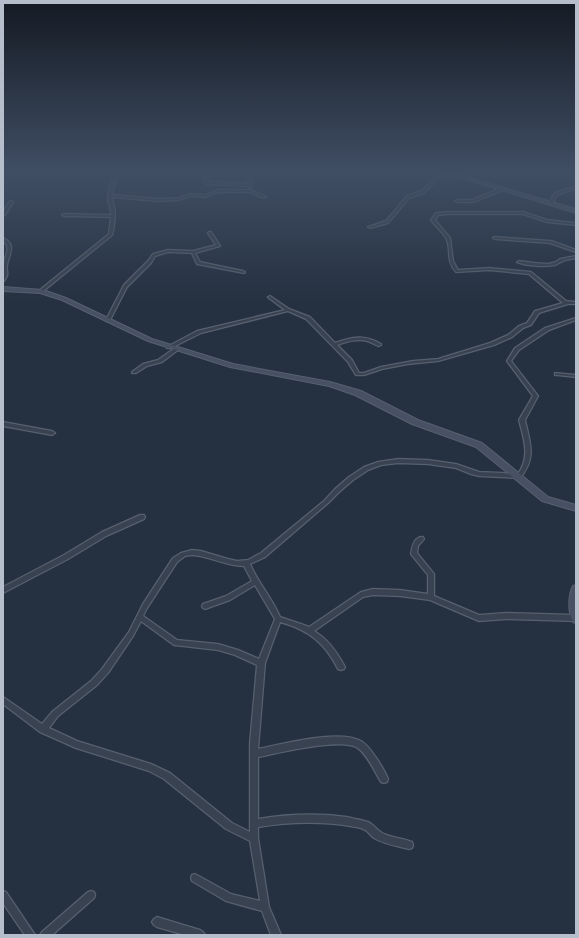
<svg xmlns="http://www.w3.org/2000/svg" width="579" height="938" font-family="'Fira Sans Condensed',sans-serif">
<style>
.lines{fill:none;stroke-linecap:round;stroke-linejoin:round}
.street-casing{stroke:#57606e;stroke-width:2.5}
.secondary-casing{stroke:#57606e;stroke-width:2}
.street{fill:#394250;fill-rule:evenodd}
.secondary{fill:#475163;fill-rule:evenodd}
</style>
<rect width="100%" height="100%" fill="#253040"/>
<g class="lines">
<defs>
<path id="street" d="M113 171H117L112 195 158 199 178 198 190 194 205 195 218 190H251L266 197 263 198 250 192H218L205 197 190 196 178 200 158 201 112 197C112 202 114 206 115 211 115 218 114 228 112 235L42 292H40V290L109 234 111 217 64 216 62 215 64 214 111 215C111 208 109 205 108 199 108 190 111 180 113 171Z
M210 171H213L208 179 209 182 248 184 247 179 243 173 246 172 251 179 252 187 250 188 248 186 207 184 204 179Z
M449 172 451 173 450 174 438 178 424 193 409 198 388 223 370 228 368 227 386 221 407 196 422 191 436 176Z
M576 186V188L557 195 552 204 549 203 555 193Z
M502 188 505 189 473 202H457L455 201 457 200H472Z
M10 201 13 202 5 215 3 216V212Z
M450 212H523L547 220 576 223V225L547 222 523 214H450L438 215 435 220 450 238 453 261 458 270 489 268 531 272 566 301 576 302V304H568L539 313 531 325 523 328 512 337 494 345 438 361 408 364 382 369 364 375H356L348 362 306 319 288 311 201 333 171 348H167V347L197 331 285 310 269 298 268 297 270 296 289 309 310 317 335 343C352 337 364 334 381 344V345L379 346C375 345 371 342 367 341 357 338 346 342 337 345L352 360 359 373H364L381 367 413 361 438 359 490 343 508 335 519 326 527 323 535 311 563 303 529 274 489 270 456 272C445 260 452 249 446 238 442 231 435 226 431 220L436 213Z
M209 232H211L220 246 195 253 200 262 243 271 245 272 244 273 197 264 192 253 168 252 155 256 151 263 127 287 110 320 108 321H106V320L124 285 148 261 153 254 168 250 193 251 216 245 208 233Z
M494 237 551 241 576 250V252L550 243 495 239 493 238Z
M3 238C18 245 8 255 7 266 6 274 10 272 4 281H3C3 279 4 277 4 275 4 271 3 268 3 265 5 256 12 247 3 241Z
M576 256V258C572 259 567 259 563 261 560 262 558 264 555 265 545 267 526 266 517 262L519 261 535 263 548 264 556 262 560 259Z
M576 318V320L549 330 519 350 511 361 538 396 525 420C530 443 537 458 520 478L479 476 471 474 456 468 428 464 398 463 381 465 368 470 353 480 339 492 328 503 265 557 250 564C258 583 272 598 280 617L301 624 309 627 361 592 373 589 400 590 428 594V575L411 554C412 547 414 536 423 537L424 539 418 546 417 553 434 574V596L479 615 506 613 576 615V621L506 619 479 621 430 600 400 596 373 595 363 597 314 631C328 639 337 652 345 667L344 669 341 670 338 669C325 643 309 630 280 622L265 663 258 749C282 744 340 729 361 741 370 746 384 769 388 779L387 782 384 783 381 782C375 772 366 752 356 747 339 738 278 753 258 757V819C288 814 317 813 347 817 354 819 362 820 368 822 373 824 377 830 382 833 392 838 403 838 412 842L413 845 412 848 409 849C397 846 384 844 374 838 371 836 368 831 365 830 361 827 354 827 350 826 319 821 289 822 258 827V838L269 907 281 935H271L262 911 226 901 192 881 191 878 192 875 195 874 231 894 260 901 250 841 226 829 164 779 149 771 76 748 40 732 3 704V697L42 724 52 712 91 681 102 669 129 632 143 604 173 558 181 553 192 550 201 551 228 559 237 561 248 560 261 553 324 501 335 489 349 477 364 467 378 462 398 459 428 460 456 464 479 472 503 473 517 475C531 458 524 439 519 420L533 396 507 361 515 348 545 328ZM192 555C210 556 226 566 244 566L252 581 226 596 203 604 202 606 203 608 205 609 230 600 255 585 268 607 275 619 259 659 238 650 218 644 177 640 143 616 147 608 177 562 185 556ZM141 621 174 645 218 650 235 655 257 665 250 743V832L232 823 170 773 151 764 77 741 49 728 58 716 97 685 108 673 133 636Z
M175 348H179V349L162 362 147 366 136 373H132V372L143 364 158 360Z
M555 373 576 375V377L557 375H555Z
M3 422 52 431 55 433 52 435 3 426Z
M140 515H144L145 517 144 519 106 536 68 559 3 593V587L64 555 102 532Z
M3 891 6 892 35 935H25L3 903Z
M91 891 94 892 95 895 94 898 52 935H40L42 932 88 892Z
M157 917 200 930 203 932 205 935H185L157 927 154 925 152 922 154 919Z"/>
<path id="secondary" d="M440 171H446L576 209V213Z
M3 287 43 290 66 298 152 339 233 364 330 382 361 391 418 420 482 443 548 497 576 505V511L542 501 476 447 412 424 355 395 329 386 230 367 148 341 62 300 40 293 3 291Z
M576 585V623L573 622C568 612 568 596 573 586Z"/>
</defs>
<use href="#street" class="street-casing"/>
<use href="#secondary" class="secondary-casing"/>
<use href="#street" class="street"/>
<use href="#secondary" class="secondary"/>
</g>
<linearGradient id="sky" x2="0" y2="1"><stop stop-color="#141a23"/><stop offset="0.57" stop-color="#404e64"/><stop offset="1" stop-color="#404e64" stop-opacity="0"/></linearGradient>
<rect width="579" height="302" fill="url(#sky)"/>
<rect width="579" height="938" fill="none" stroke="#b6bdcb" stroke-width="8"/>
</svg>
